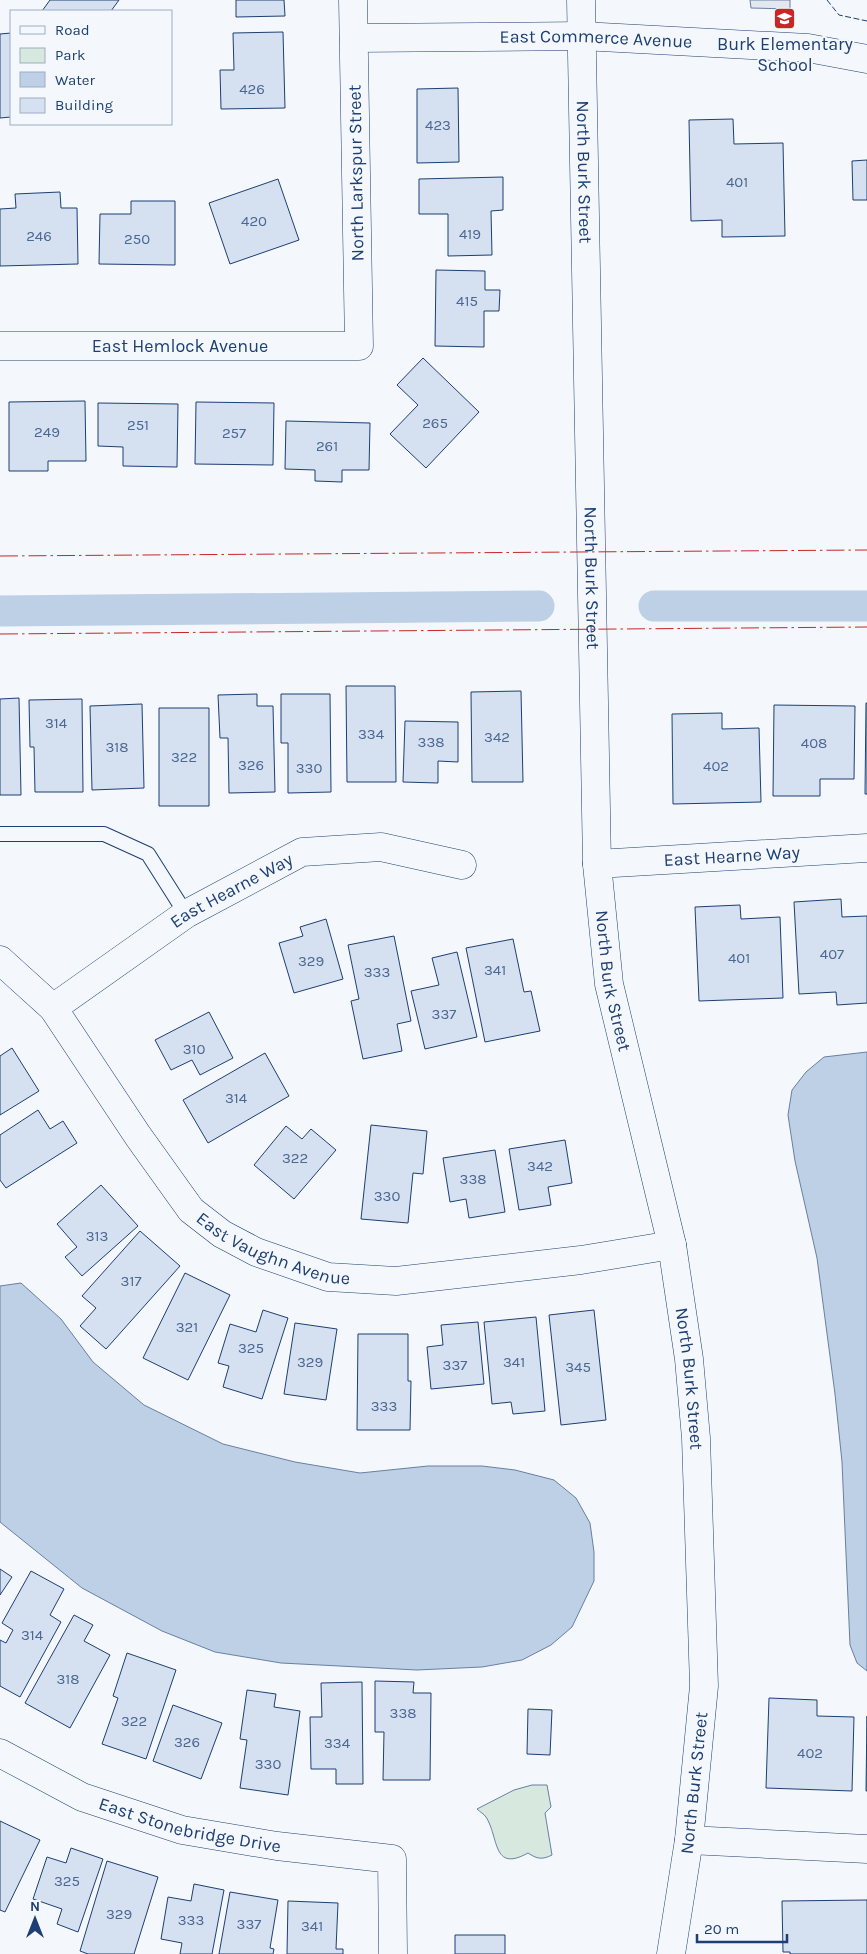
<svg xmlns="http://www.w3.org/2000/svg" width="867" height="1954" font-family="Karla,sans-serif">
<style>
.green{fill:#d7e8df;stroke:#687fa3}
.parking{fill:#e3e8f0;stroke:#687fa3}
.water{fill:#bed0e5;stroke:#687fa3}
.lines{fill:none;stroke-linecap:round;stroke-linejoin:round}
.canal{stroke:#bed0e5;stroke-width:31}
.building{fill:#d5e0f0;stroke:#1d3f73}
.lane-casing{stroke:#1d3f73;stroke-width:16}
.street-casing{stroke:#1d3f73;stroke-width:29}
.secondary-casing{stroke:#1d3f73;stroke-width:29}
.lane{stroke:#f4f7fb;stroke-width:14}
.street{stroke:#f4f7fb;stroke-width:28}
.secondary{stroke:#f4f7fb;stroke-width:28}
.fence{stroke:#1d3f73;stroke-width:1;stroke-dasharray:6 2.5;stroke-linecap:butt}
.power{stroke:#c62828;stroke-width:1;stroke-dasharray:18 4 2.5 4;stroke-linecap:butt}
.labels{text-anchor:middle;stroke-width:4;stroke-linejoin:round;paint-order:stroke}
.number-label{font-size:15px;fill:#4b6792}
.street-label{font-size:18px;fill:#1d3f73;stroke:#f4f7fb}
.poi-label{font-size:18px;fill:#1d3f73;stroke:#f4f7fb}
</style>
<rect width="100%" height="100%" fill="#f4f7fb"/>
<path class="green" d="M532 1785H547L551 1807 545 1813 552 1855C542 1860 537 1859 528 1853 492 1873 499 1837 486 1817 484 1814 480 1812 477 1809L514 1790Z"/>
<path class="parking" d="M750 0H790V9L751 8Z"/>
<path class="water" d="M867 1052V1671L857 1663 850 1645 842 1462 835 1394 817 1258 795 1161 788 1115 792 1090 806 1072 824 1057Z
M21 1283 61 1319 93 1362 144 1405 223 1444 295 1462 360 1473 428 1466H482L515 1470 554 1480 576 1498 590 1523 594 1552V1581L572 1627 551 1645 522 1660 482 1667 417 1670 281 1663 215 1652 162 1631 82 1588 0 1522V1286Z"/>
<g class="lines">
<path class="canal" d="M654 606H867
M0 611 539 606"/>
</g>
<path class="building" d="M50 0H119L111 11H42Z
M236 0H284L285 16 236 17Z
M283 32 285 108 221 109 220 70H234L233 33Z
M11 33V117L0 118V34Z
M458 88 459 162 417 163V89Z
M733 119 734 144 783 143 785 236 722 237V220L691 221 689 120Z
M867 160V200H853L852 161Z
M503 177V210L491 211 492 255 448 256V214H419V179Z
M278 179 299 240 230 264 209 203Z
M60 192 61 208H77L78 264 0 266V209L16 208 15 194Z
M131 201H175V265L99 264 100 214H131Z
M436 270 485 271V290H500L499 311H484V347L435 346Z
M423 358 479 412 426 468 390 434 418 405 397 385Z
M85 401 86 461H48V471H9V402Z
M196 402 274 403 273 465 195 464Z
M98 403 178 404 177 467 123 466V447L98 446Z
M286 421 370 423 369 470H342V482L315 481V470L285 469Z
M346 686H395L396 782H347Z
M521 691 523 782H472L471 692Z
M257 694V706H273L275 792 229 793 228 738H220L218 695Z
M281 694H330L331 792 288 793V743H281Z
M19 698 21 795H0V699Z
M82 699 83 792H35L34 747H30L29 700Z
M866 703H867V794H865Z
M142 704 144 788 92 790 90 706Z
M774 705 855 706 854 779H820V796H773Z
M159 708H209V806H159Z
M722 713V729L759 728 761 802 673 804 672 714Z
M405 721 458 722V762L438 761V783L403 782Z
M841 899 842 917 867 916V1003L837 1005 836 992 799 994 794 902Z
M740 905 741 919 780 917 783 998 699 1001 695 907Z
M326 919 343 979 294 993 279 943 303 936 300 927Z
M394 936 411 1021 397 1024 402 1051 363 1059 351 1001 359 999 348 945Z
M513 939 524 992 531 991 540 1031 485 1042 466 948Z
M457 952 477 1037 425 1049 411 991 439 985 432 958Z
M209 1012 233 1058 200 1075 192 1060 171 1070 155 1040Z
M12 1048 39 1091 0 1115V1056Z
M265 1053 289 1096 208 1143 183 1100Z
M38 1110 50 1129 63 1121 77 1143 6 1188 0 1180V1135Z
M371 1125 427 1131 423 1174 413 1173 408 1223 361 1219Z
M286 1126 302 1139 311 1129 336 1150 294 1199 254 1165Z
M565 1140 572 1183 548 1187 551 1205 519 1210 509 1149Z
M495 1150 505 1212 469 1218 466 1199 450 1202 443 1158Z
M101 1185 138 1226 82 1276 65 1257 77 1247 57 1224Z
M140 1231 180 1266 106 1349 80 1326 96 1308 82 1296Z
M185 1273 230 1295 188 1380 143 1358Z
M263 1310 288 1318 262 1399 223 1387 229 1366 218 1363 230 1324 256 1332Z
M594 1310 606 1420 561 1425 549 1315Z
M536 1317 545 1411 513 1414 511 1402 492 1404 484 1322Z
M478 1322 484 1384 431 1389 427 1347 443 1345 441 1325Z
M295 1323 337 1329 326 1400 284 1394Z
M358 1334H408V1381H411L410 1430H357Z
M0 1569 12 1577 0 1595Z
M31 1571 64 1589 50 1615 61 1622 20 1697 0 1686V1640L6 1643 13 1630 2 1623Z
M74 1615 93 1625 84 1641 110 1655 70 1728 25 1703Z
M127 1653 176 1670 146 1759 102 1744 118 1698 113 1696Z
M375 1681 414 1682 413 1693H431L430 1780H383L384 1732H375Z
M362 1682 363 1784H336V1769H311L310 1717H322L321 1683Z
M247 1690 276 1694 274 1707 300 1711 288 1795 240 1788 247 1740 240 1739Z
M769 1698 817 1700V1716L854 1717 852 1791 766 1788Z
M173 1705 222 1723 201 1779 153 1761Z
M528 1709 552 1710 550 1755 527 1754Z
M867 1716V1791H866Z
M0 1821 40 1840 5 1912 0 1910Z
M71 1848 103 1859 78 1932 57 1924 62 1909 33 1899 47 1857 66 1863Z
M107 1861 158 1877 134 1954H88L80 1951Z
M194 1884 224 1890 212 1954H180L182 1943 161 1939 168 1897 191 1901Z
M230 1892 278 1900 270 1948 274 1949 273 1954H219Z
M867 1900V1954H790V1952H783L782 1901Z
M288 1901 338 1903 336 1949H343V1954H287Z
M455 1935H505V1954H455Z"/>
<g class="lines">
<defs>
<path id="lane" d="M0 834H104L148 854 186 914"/>
<g id="street">
<path id="s1" d="M354 38 582 36 808 48 867 59"/>
<path id="s2" d="M0 346H359L353 0"/>
<path id="s3" d="M597 864 867 848"/>
<path id="s4" d="M0 960 53 1008 138 1136 191 1210 222 1234 256 1252 328 1277 396 1281 581 1260 672 1245"/>
<path id="s5" d="M53 1008 186 914 302 852 381 847 462 865"/>
<path id="s6" d="M0 1753 82 1797 182 1830 277 1846 392 1859 393 1954"/>
<path d="M689 1840 867 1849"/>
</g>
<g id="secondary">
<path id="s7" d="M581 0 597 864 609 984 672 1245 689 1359 696 1438 704 1686 689 1840 671 1954"/>
</g>
</defs>
<use href="#lane" class="lane-casing"/>
<use href="#street" class="street-casing"/>
<use href="#secondary" class="secondary-casing"/>
<use href="#lane" class="lane"/>
<use href="#street" class="street"/>
<use href="#secondary" class="secondary"/>
<path class="fence" d="M827 0 839 15 867 21"/>
<path class="power" d="M0 556 867 550
M0 634 867 627"/>
</g>
<defs>
<symbol id="school-square" viewBox="-11 -11 22 22"><rect x="-9" y="-9" width="18" height="18" rx="4" fill="#c62828" stroke="#f4f7fb"/><path d="M0-5L7-2L0 1L-7-2ZM-4 1L0 2.5L4 1V4Q0 6-4 4Z" fill="#fff"/></symbol>
</defs>
<g fill-rule="evenodd">
<use href="#school-square" x="772" y="6" width="25" height="25"/>
</g>
<g class="labels">
<g class="number-label">
<text x="252" y="94">426</text>
<text x="438" y="130">423</text>
<text x="737" y="187">401</text>
<text x="254" y="226">420</text>
<text x="470" y="239">419</text>
<text x="39" y="241">246</text>
<text x="137" y="244">250</text>
<text x="467" y="306">415</text>
<text x="435" y="428">265</text>
<text x="138" y="430">251</text>
<text x="47" y="437">249</text>
<text x="234" y="438">257</text>
<text x="327" y="451">261</text>
<text x="56" y="728">314</text>
<text x="371" y="739">334</text>
<text x="497" y="742">342</text>
<text x="431" y="747">338</text>
<text x="814" y="748">408</text>
<text x="117" y="752">318</text>
<text x="184" y="762">322</text>
<text x="251" y="770">326</text>
<text x="716" y="771">402</text>
<text x="309" y="773">330</text>
<text x="832" y="959">407</text>
<text x="739" y="963">401</text>
<text x="311" y="966">329</text>
<text x="495" y="975">341</text>
<text x="377" y="977">333</text>
<text x="444" y="1019">337</text>
<text x="194" y="1054">310</text>
<text x="236" y="1103">314</text>
<text x="295" y="1163">322</text>
<text x="540" y="1171">342</text>
<text x="473" y="1184">338</text>
<text x="387" y="1201">330</text>
<text x="97" y="1241">313</text>
<text x="131" y="1286">317</text>
<text x="187" y="1332">321</text>
<text x="251" y="1353">325</text>
<text x="310" y="1367">329</text>
<text x="514" y="1367">341</text>
<text x="455" y="1370">337</text>
<text x="578" y="1372">345</text>
<text x="384" y="1411">333</text>
<text x="32" y="1640">314</text>
<text x="68" y="1684">318</text>
<text x="403" y="1718">338</text>
<text x="134" y="1726">322</text>
<text x="187" y="1747">326</text>
<text x="337" y="1748">334</text>
<text x="810" y="1758">402</text>
<text x="268" y="1769">330</text>
<text x="67" y="1886">325</text>
<text x="119" y="1919">329</text>
<text x="191" y="1925">333</text>
<text x="249" y="1929">337</text>
<text x="312" y="1931">341</text>
</g>
<g class="street-label">
<text dy="6" stroke="none"><textPath href="#s1" startOffset="242">East Commerce Avenue</textPath></text>
<text transform="translate(356 173) rotate(-91)" y="6">North Larkspur Street</text>
<text dy="6" stroke="none"><textPath href="#s7" startOffset="172">North Burk Street</textPath></text>
<text dy="6" stroke="none"><textPath href="#s2" startOffset="180">East Hemlock Avenue</textPath></text>
<text dy="6" stroke="none"><textPath href="#s7" startOffset="578">North Burk Street</textPath></text>
<text dy="6" stroke="none"><textPath href="#s3" startOffset="135">East Hearne Way</textPath></text>
<text dy="6" stroke="none"><textPath href="#s5" startOffset="214">East Hearne Way</textPath></text>
<text dy="6" stroke="none"><textPath href="#s7" startOffset="982">North Burk Street</textPath></text>
<text dy="6" stroke="none"><textPath href="#s4" startOffset="409">East Vaughn Avenue</textPath></text>
<text dy="6" stroke="none"><textPath href="#s7" startOffset="1388">North Burk Street</textPath></text>
<text transform="translate(694 1783) rotate(-84)" y="6">North Burk Street</text>
<text dy="6" stroke="none"><textPath href="#s6" startOffset="205">East Stonebridge Drive</textPath></text>
</g>
<g class="poi-label">
<text x="785" y="50">Burk Elementary<tspan x="785" dy="21">School</tspan></text>
</g>
</g>
<rect x="10" y="10" width="162" height="115" fill="#f4f7fb" stroke="#9eadc5"/>
<rect x="20" y="26" width="25" height="8" fill="#f4f7fb" stroke="#9eadc5"/>
<text x="55" y="35" font-size="15" fill="#1d3f73">Road</text>
<rect x="20" y="48" width="25" height="15" fill="#d7e8df" stroke="#9eadc5"/>
<text x="55" y="60" font-size="15" fill="#1d3f73">Park</text>
<rect x="20" y="72" width="25" height="15" fill="#bed0e5" stroke="#9eadc5"/>
<text x="55" y="85" font-size="15" fill="#1d3f73">Water</text>
<rect x="20" y="98" width="25" height="15" fill="#d5e0f0" stroke="#9eadc5"/>
<text x="55" y="110" font-size="15" fill="#1d3f73">Building</text>
<g transform="translate(35 1919)" stroke="#f4f7fb" stroke-width="4" paint-order="stroke">
<path d="M0-4L9 19L0 12L-9 19Z" fill="#1d3f73"/>
<text y="-8" font-size="14" font-weight="bold" text-anchor="middle" fill="#1d3f73">N</text>
</g>
<path d="M697 1934v8h90v-8" fill="none" stroke="#1d3f73" stroke-width="2.5"/>
<text x="704" y="1934" font-size="15" fill="#1d3f73" stroke="#f4f7fb" stroke-width="4" paint-order="stroke">20 m</text>
</svg>
